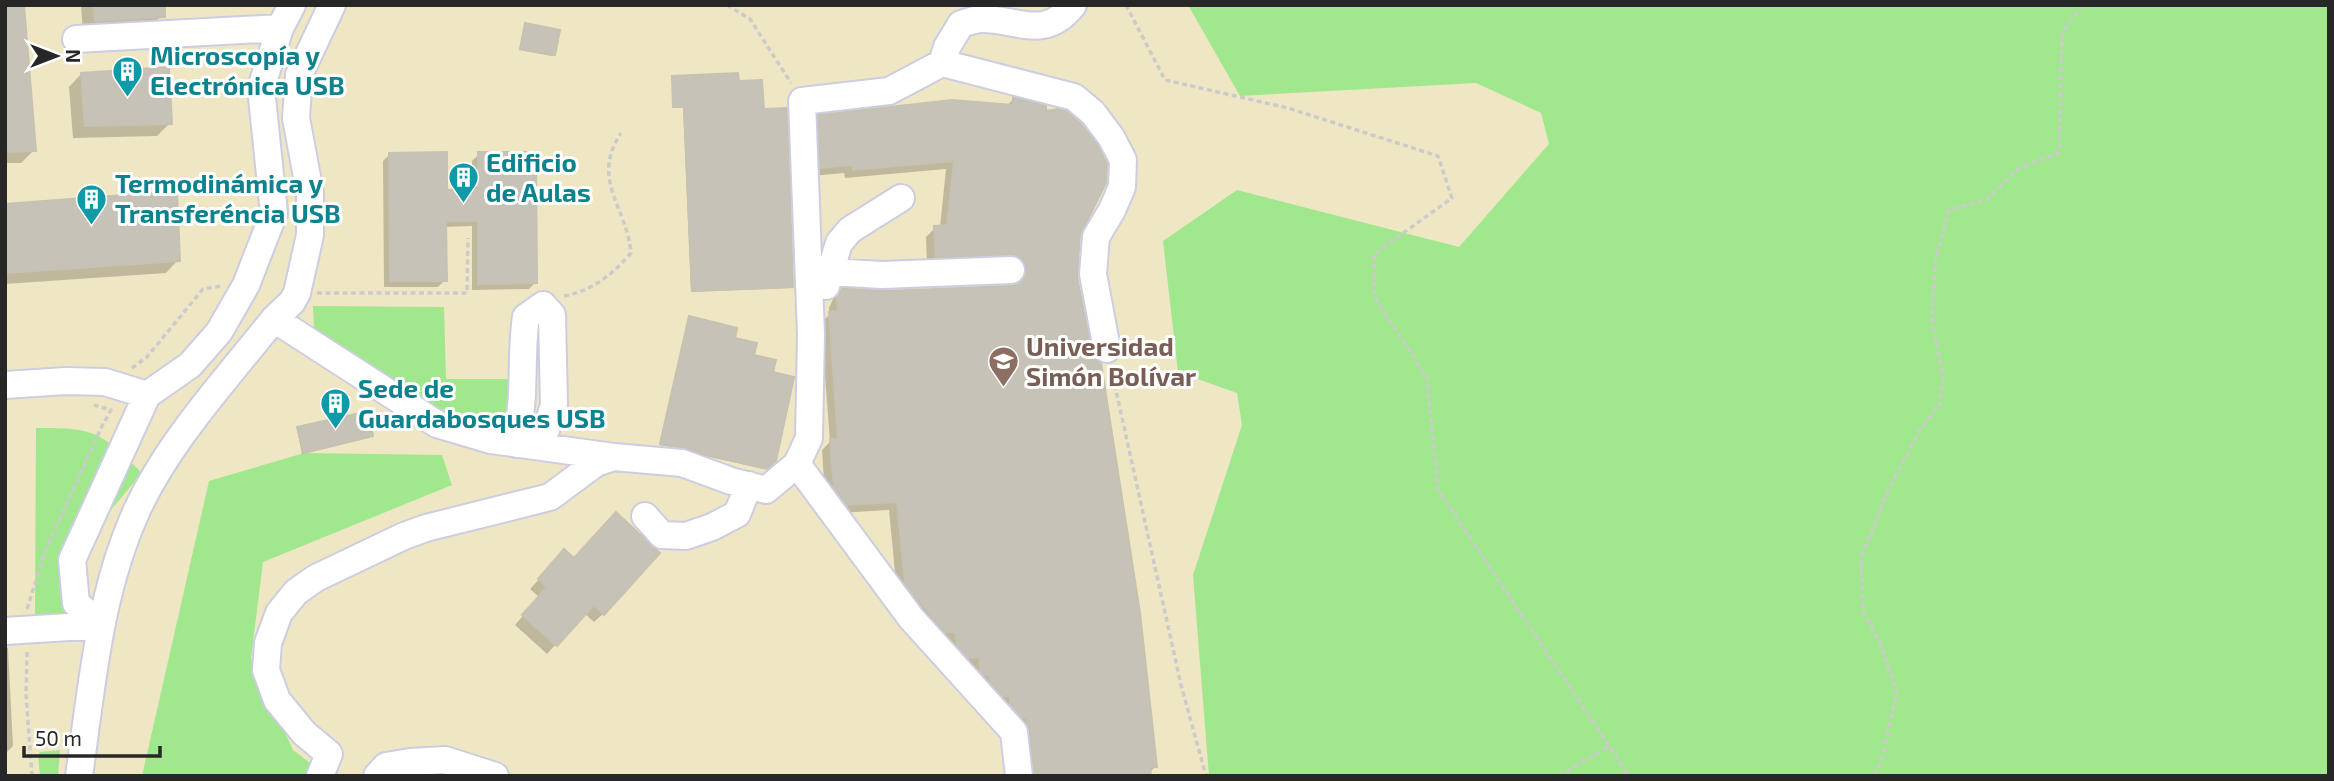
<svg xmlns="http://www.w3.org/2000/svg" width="2334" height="781" font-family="'Exo 2',sans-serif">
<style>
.education{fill:#efe7c4}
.green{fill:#a0e78e}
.shadow{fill:#0003}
.building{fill:#c6c2b7;stroke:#c6c2b1;stroke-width:2}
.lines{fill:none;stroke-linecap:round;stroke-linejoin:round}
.minor-casing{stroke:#cccde2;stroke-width:30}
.path{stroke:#cbcbcb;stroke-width:3.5;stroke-dasharray:5 3.5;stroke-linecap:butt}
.minor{stroke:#fff;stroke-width:26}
.labels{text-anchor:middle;stroke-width:6;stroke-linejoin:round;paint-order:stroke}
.culture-label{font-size:26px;font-weight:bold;fill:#0d838f;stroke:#fff;text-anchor:start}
.education-label{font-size:26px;font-weight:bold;fill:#785e54;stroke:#fff;text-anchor:start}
</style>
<rect width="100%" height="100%" fill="#ebe5d7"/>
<path class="education" d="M5 5H2124L1927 776H5Z"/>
<path class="green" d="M1188 5H2329V776H1209L1193 575 1242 425 1237 393 1178 372 1163 241 1237 190 1459 247 1549 144 1541 113 1476 83 1240 96Z
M313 306 444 307 446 379H508V422L403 402 314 331Z
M36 428C96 428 99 431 142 473L94 530 77 559 75 617 35 618Z
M304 453 442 455 452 485 263 562 251 658 293 750 327 776H142L209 481Z
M60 750 58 776H40L38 755 40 752Z"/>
<path class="shadow" d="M5 5 34 150 21 163H5Z
M81 5H160L161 16 148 29 83 33Z
M525 25 553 55 552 56 519 50Z
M81 74 170 123 157 136 73 138 69 87Z
M672 78 737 83 762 111 792 286 790 288 691 292 683 108H672Z
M1013 99 1079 235 1076 273 1156 766 1149 773V776H1026L1021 740 897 593 889 510 838 513 825 496 822 450 830 442 821 323 829 315V308L833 299 842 290 883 292 1017 286 1019 280 927 265 926 237 935 228 940 227 946 169 845 178 844 173 812 176 810 126 819 117 1007 106Z
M390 154 445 192 472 191V161L479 154 535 283 529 289 472 290V226L444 227 445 280 438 287H384L383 161Z
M5 206 178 260 166 273 5 284Z
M689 318 733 339 771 373 774 461 764 469 701 455 685 449 659 445Z
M298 429 370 437 302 454 297 430Z
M556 561 603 614 594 622 584 613 547 654 515 625 539 597 530 589Z
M5 647 8 648 13 746 5 754Z"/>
<path class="building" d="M5 5H24L36 151 5 152Z
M94 5H165V17L95 21Z
M525 23 560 30 555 55 520 49Z
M169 67 172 124 85 126 81 73Z
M738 73 739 81 762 80 764 109 787 108 793 287 692 291 684 107H673L672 76Z
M1013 97 1046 106V111L1058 109 1067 111 1081 124 1098 145 1107 164 1106 183 1080 235 1077 277 1092 352 1095 359 1101 363 1140 613 1157 767H1150L1151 776H1035L1030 730 1026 718H1022L1010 705V696H1003L990 682 989 675H984L980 671 979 657 968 658 957 645 955 632H945L905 584 897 502 847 505 834 487 830 439H838L829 312 838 311 837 297 842 288 883 291 1012 286 1019 284 1025 278 1027 269 1025 262 1019 256 1011 254 936 257 934 226 947 225 954 161 853 170V165L820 168 818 115 952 100 1013 105Z
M447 152V190H478V152H536L537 283 478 284V221H446L447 281H390L389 153Z
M177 191 180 261 6 273 5 204Z
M689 316 737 328 735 338 757 343 754 355 776 360 773 372 794 377 776 461 767 469 703 454 687 448 660 444Z
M369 411 373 436 304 453 297 427Z
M616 512 660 553 604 615 594 605 557 646 522 615 547 587 538 579 564 549 574 558Z"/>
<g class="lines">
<defs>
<path id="minor" d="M76 39 280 28
M942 63 947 47 961 24C968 22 975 19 982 19 1019 19 1044 41 1073 5
M830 272 882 275 1011 270
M826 286 839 243 850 230 901 198
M274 319 437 424 491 440 614 457 682 463 731 481 766 490 797 464 809 438 811 334 802 101 889 91 942 63 1074 97 1093 113 1111 137 1123 160 1122 187 1112 210 1096 237 1093 274 1107 349
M5 385 66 381 105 382 147 395
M517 444 546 430 554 405 552 315 543 305 526 317C520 355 526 394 517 431L523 437 529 438
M797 464 911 618 1014 732 1019 776
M645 516 662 535 686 536 712 527 737 514 749 485
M101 625 76 603 72 560 147 395 190 365 219 332 246 285 274 213 261 88 280 28 292 5
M5 631 101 625
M79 776C92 686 99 593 137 510 168 442 228 377 274 319L292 302 297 293 310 235V193L296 118 299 75 332 5
M320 776 329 754 304 733 277 700 266 670 268 643 279 613 296 592 316 578 404 536 426 528 550 497 596 463 614 457
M377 776 386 766 410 762 445 760 495 776"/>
</defs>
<use href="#minor" class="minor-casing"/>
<path class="path" d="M727 5 750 19 791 83
M1126 5 1165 80 1288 108 1438 156 1452 198 1374 254V296L1427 378 1438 490 1629 776
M317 293H467L468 238
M564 296C592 291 613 274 631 253 627 207 590 180 621 133
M132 368 147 357 203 289 221 286
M1111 368 1181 685 1206 776
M27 609 45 552 101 428 111 410 94 405
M27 652 26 694 32 776
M1559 776 1609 746
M1875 776 1881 761 1897 693 1880 643 1863 612 1861 558 1888 490 1920 430 1940 404 1943 376 1932 320 1935 263 1949 210 1987 199 2019 168 2059 153 2062 33 2082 5"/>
<use href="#minor" class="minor"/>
</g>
<defs>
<symbol id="building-pin" viewBox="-11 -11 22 30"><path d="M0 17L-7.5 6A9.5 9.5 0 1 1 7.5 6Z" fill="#0f9aa8" stroke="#fff"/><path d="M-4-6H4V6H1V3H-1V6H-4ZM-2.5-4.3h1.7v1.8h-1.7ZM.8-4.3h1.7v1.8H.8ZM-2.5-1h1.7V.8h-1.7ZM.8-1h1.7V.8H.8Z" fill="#fff"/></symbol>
<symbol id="university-pin" viewBox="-11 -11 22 30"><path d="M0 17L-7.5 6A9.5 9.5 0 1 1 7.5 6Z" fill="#8d6e63" stroke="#fff"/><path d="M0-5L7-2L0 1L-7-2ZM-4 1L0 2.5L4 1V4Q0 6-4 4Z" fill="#fff"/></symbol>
</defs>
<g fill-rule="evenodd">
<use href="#building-pin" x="110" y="54" width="35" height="47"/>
<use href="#building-pin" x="446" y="160" width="35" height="47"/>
<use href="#building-pin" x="74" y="182" width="35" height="47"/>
<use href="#university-pin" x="986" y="344" width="35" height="47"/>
<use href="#building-pin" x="318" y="386" width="35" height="47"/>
</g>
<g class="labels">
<g class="culture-label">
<text x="150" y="65">Microscopía y<tspan x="150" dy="30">Electrónica USB</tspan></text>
<text x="486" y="172">Edificio<tspan x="486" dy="30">de Aulas</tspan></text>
<text x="115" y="193">Termodinámica y<tspan x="115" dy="30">Transferéncia USB</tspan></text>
<text x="358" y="398">Sede de<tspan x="358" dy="30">Guardabosques USB</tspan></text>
</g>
<g class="education-label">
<text x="1026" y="356">Universidad<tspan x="1026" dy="30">Simón Bolívar</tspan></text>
</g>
</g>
<rect width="2334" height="781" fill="none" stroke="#272727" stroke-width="14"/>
<g transform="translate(56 56) rotate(90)" stroke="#ffffff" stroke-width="5" paint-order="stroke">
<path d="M0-5L12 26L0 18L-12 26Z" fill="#272727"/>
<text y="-10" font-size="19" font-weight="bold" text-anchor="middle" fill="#272727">N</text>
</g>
<path d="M24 746v10h136v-10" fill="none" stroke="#272727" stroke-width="3.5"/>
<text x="35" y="746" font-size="21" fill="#272727" stroke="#ffffff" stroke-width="5" paint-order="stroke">50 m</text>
</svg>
